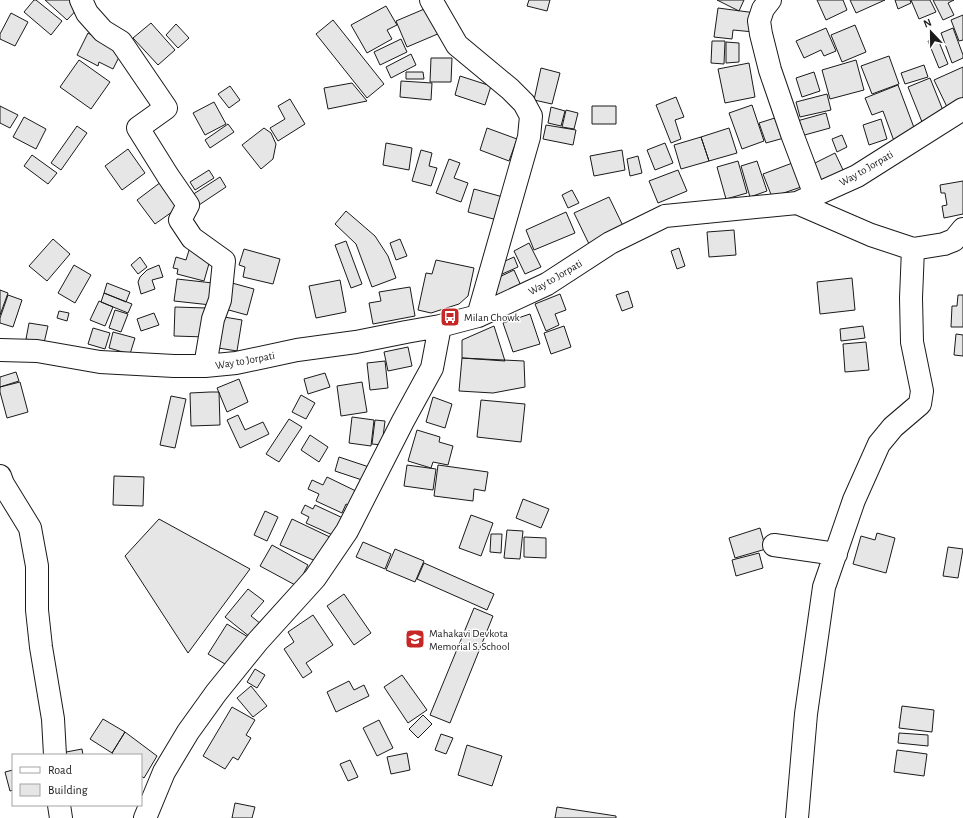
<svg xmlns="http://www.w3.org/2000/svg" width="963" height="818" font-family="'Alegreya Sans',sans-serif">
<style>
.building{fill:#e6e6e6;stroke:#1a1a1a}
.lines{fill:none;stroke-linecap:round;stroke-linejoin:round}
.minor-casing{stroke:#1a1a1a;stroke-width:24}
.minor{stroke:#fff;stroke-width:22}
.labels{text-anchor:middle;stroke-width:3;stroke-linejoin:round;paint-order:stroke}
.street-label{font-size:11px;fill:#1a1a1a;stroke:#fff}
.poi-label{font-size:11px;fill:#1a1a1a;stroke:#fff;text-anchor:start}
</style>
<rect width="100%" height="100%" fill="#fff"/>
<path class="building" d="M34 0H36L62 21 51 35 24 12Z
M45 0H75L81 5 67 20Z
M529 0H550L547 11 527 6Z
M717 0H744L739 11Z
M817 0H843L847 10 826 20Z
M850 0H885L856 13Z
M895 0H910L911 3 898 9Z
M911 0H930L936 12 919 19Z
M933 0H954L948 3 954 15 943 20Z
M386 6 397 25 387 30 392 39 367 53 351 25Z
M429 7 440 33 407 47 396 21Z
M718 8 756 13 754 32 733 30 732 39 714 37Z
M11 13 28 22 15 46 0 39V34Z
M963 15V40L959 41 951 20Z
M333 20 384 84 367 98 316 34Z
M151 23 175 50 158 65 133 38Z
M176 24 189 38 178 48 166 35Z
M855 25 866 52 842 62 831 35Z
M826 28 836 51 824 56 821 50 804 58 796 41Z
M953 28 963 55V58L952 63 941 33Z
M88 33 122 51 113 69 99 62 98 66 77 55Z
M937 37 948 64 939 68 928 41Z
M401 39 407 52 380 65 374 52Z
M712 41H725L724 64 711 63Z
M726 42 739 43V62L726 63Z
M411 54 416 65 391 78 386 67Z
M889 56 899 84 872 94 861 66Z
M431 58H452L451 82H430Z
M79 60 110 82 91 109 60 87Z
M856 60 864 90 830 99 822 70Z
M749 63 755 97 725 103 718 69Z
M924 65 928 77 905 84 901 73Z
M963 67V102L948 109 934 80Z
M541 68 560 73 552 104 534 100Z
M406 72H423L424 79H406Z
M814 72 820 91 802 97 796 78Z
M460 76 491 86 485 105 455 95Z
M930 78 944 113 922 122 908 87Z
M401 81 432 83 431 100 400 97Z
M352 83 367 101 328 109 324 88Z
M898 85 916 133 894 141 883 111 872 115 865 98Z
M230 86 240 100 229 108 218 94Z
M827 94 831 110 800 117 796 102Z
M676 97 684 117 675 120 681 139 671 143 656 105Z
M290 99 305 124 278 141 270 128 285 119 278 106Z
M214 102 226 124 205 135 193 113Z
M752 105 764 141 742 149 729 113Z
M0 106 18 115 10 128 0 123Z
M592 106H616V124H592Z
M551 107 565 111 561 126 548 123Z
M566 110 578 113 574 129 562 127Z
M826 113 830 128 801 136 797 121Z
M24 117 46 129 36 149 13 137Z
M778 117 784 138 766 143 759 123Z
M881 119 887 139 869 145 863 125Z
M228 124 234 132 210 148 205 140Z
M546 125 576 130 573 145 543 139Z
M77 126 87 133 61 170 51 163Z
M264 128 271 133 276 144 273 159 261 169 242 145Z
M487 128 517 139 509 161 480 150Z
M729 128 737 153 709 161 701 137Z
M842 135 847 147 837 152 832 139Z
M701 137 709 161 681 169 674 145Z
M386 143 412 148 409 170 383 165Z
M665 143 673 163 655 170 647 150Z
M128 149 145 173 122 190 105 166Z
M421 150 432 153 429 166 437 168 431 186 412 181Z
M622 150 625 170 594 176 590 156Z
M835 153 844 172 815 185 807 167Z
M32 155 57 173 48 184 24 166Z
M638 156 642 173 630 176 627 159Z
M449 159 460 163 454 178 468 183 461 202 436 193Z
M738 161 747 193 726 199 717 167Z
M757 161 767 191 750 197 741 166Z
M795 162 804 186 772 197 763 174Z
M209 170 214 178 195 190 190 182Z
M678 170 687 191 658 203 649 181Z
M220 177 226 187 199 205 192 195Z
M963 181V214L944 218 942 206 947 205 945 193H941L940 185Z
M161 182 179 207 155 224 137 200Z
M474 189 503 197 497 220 468 212Z
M572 190 579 203 568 208 562 195Z
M609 197 624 228 589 244 574 213Z
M346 211 375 236 388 256 396 278 372 287 356 244 335 224Z
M566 212 575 233 534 250 526 230Z
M734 230 736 255 709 257 707 232Z
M53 239 70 254 47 281 29 266Z
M400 239 407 256 396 260 390 243Z
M346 241 362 284 351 288 335 245Z
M529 243 541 267 525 274 514 251Z
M190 247 212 253 204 281 177 274 178 269 173 268 176 257 186 260Z
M679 248 685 266 677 269 671 251Z
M244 249 280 259 273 284 243 277 245 267 239 265Z
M140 257 147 267 138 274 131 265Z
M514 257 518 267 500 275 496 265Z
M436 260 474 268 468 296 459 304 431 313 418 310 426 273 432 274Z
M74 265 91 275 75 303 58 293Z
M159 265 163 277 152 280 155 289 141 294 138 282 140 277 147 270Z
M514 270 522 288 495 301 489 287 493 280Z
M852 278 855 310 820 314 817 282Z
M177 279 213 283 211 305 174 301Z
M340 280 346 312 316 318 309 286Z
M107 283 130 292 126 302 104 293Z
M232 283 254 289 247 315 225 309Z
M410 287 415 316 373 324 369 303 381 301 379 292Z
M0 290 8 293 0 315Z
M628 291 633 307 622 311 616 295Z
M104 293 132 304 128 313 101 302Z
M560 294 566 310 555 314 559 325 546 331 535 304Z
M8 295 22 300 13 327 0 323V318Z
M958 295H963V327H951L952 306H957Z
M99 301 113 307 105 326 90 320Z
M175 307 207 308 206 337 174 336Z
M115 310 128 314 121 332 109 328Z
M59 311 69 313 67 321 57 318Z
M154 313 159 325 141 331 137 319Z
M530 314 540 344 513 352 503 323Z
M218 316 242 320 237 351 212 347Z
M29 323 48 326 44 343 26 339Z
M494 326 505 361 462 358V340Z
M564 326 571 347 551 354 544 333Z
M863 326 865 338 841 341 840 329Z
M93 328 110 333 105 349 88 344Z
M113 332 135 338 130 354 109 348Z
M956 334 963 335V356L954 355Z
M866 342 869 370 845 372 843 344Z
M408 347 412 366 388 371 384 352Z
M462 358 524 361 525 387 493 393 459 391Z
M385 361 388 388 370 390 367 363Z
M16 372 19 381 0 387V377Z
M325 373 330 387 308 394 304 379Z
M239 379 248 402 227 412 217 388Z
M20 382 28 412 7 418 0 392V387Z
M362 382 367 412 341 416 337 386Z
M210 392H219L220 425 191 426 190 393Z
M301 395 315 403 306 419 292 412Z
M171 396 186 399 175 448 160 445Z
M433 397 452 404 445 428 426 422Z
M481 400 525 404 521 442 477 437Z
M238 415 245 430 263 422 269 434 240 448 227 420Z
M352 417 374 420 371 446 349 443Z
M289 419 302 427 279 462 266 454Z
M375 420 385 421 382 445 372 444Z
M417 430 440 437 439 442 453 446 448 465 433 462 431 468 408 461Z
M310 435 328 447 319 462 301 450Z
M339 457 372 468 368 482 335 471Z
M407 465 436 469 433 490 404 486Z
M438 465 488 472 485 491 474 489 473 501 434 496Z
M114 476 144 477 143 506 113 505Z
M327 477 360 493 353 507 346 504 342 513 316 501 319 494 308 489 312 480 323 485Z
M523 499 549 509 541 528 516 518Z
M305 505 313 509 315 505 345 519 337 537 306 523 309 517 301 513Z
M265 511 278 517 267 541 254 535Z
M471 515 493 523 481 556 459 548Z
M159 519 250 569 188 653 125 556Z
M292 519 334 539 322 564 280 545Z
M760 528 766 549 735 558 729 538Z
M507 530 523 531 520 559 504 558Z
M877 533 895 538 886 573 853 564 861 536 875 540Z
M491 534H502L501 553 490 552Z
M524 537 546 538V558L524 557Z
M363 542 391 554 385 569 356 557Z
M272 545 308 565 297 586 260 566Z
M948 547 963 549 958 578 943 576Z
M395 549 424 561 415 582 386 570Z
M759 553 763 568 736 576 732 560Z
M424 563 494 594 487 610 417 579Z
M248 589 264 601 251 616 261 624 250 637 225 617Z
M344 594 371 633 354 645 327 606Z
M474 608 493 616 450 723 430 715Z
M313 615 333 645 306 663 312 672 303 678 284 649 294 642 288 632Z
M227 624 248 637 230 667 208 654Z
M255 669 265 675 257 688 247 682Z
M402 675 427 710 408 723 384 687Z
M349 681 354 690 364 685 369 696 336 712 327 692Z
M251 686 267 706 253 717 237 698Z
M902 706 934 710 932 732 899 728Z
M232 707 255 720 246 735 251 738 238 760 233 757 225 769 203 756Z
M423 715 432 724 418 738 409 729Z
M103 719 125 732 112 753 90 739Z
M379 720 393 748 377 756 363 728Z
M125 732 157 756 144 778 141 776V755H114L112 753Z
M899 733 928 735V746L898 743Z
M441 734 453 738 446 754 435 750Z
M467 745 502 756 492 786 458 775Z
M82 749 83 755H61V753Z
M897 750 927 754 924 776 894 772Z
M407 753 410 770 391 774 387 757Z
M350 760 358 777 348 781 340 764Z
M13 770V790L10 791 5 772Z
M235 803 255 807 252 818H232Z
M557 807 616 816V818H555Z"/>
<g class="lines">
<defs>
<path id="minor" d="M81 0 87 13 103 31 121 42 166 108 138 128 168 176 188 205 180 220 192 238 224 261 220 300 213 319 205 366
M431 0 457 45 510 89 524 103 531 116 529 137 478 316
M770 0 763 9 759 21 761 34 770 70 792 134 815 195
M797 203 871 235 913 249 944 244 954 240 963 229
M0 350 37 351 100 362 174 366H205L236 363 297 350 356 342 406 332 440 326 478 316 547 284 610 243 665 216 797 203 857 176 963 109
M0 476 3 484 30 528 37 566V610L41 647 53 719 55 755
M774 545 836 554
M59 805 61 818
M145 818 164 772 188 732 216 693 258 641 315 578 347 531 403 421 432 368 440 326
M797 818 806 714 824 587 854 500 879 444 893 427 920 404 922 391 912 342 911 298 913 249"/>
</defs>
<use href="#minor" class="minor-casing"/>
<use href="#minor" class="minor"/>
</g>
<defs>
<symbol id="bus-square" viewBox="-11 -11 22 22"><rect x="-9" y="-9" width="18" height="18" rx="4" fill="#c62828" stroke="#fff"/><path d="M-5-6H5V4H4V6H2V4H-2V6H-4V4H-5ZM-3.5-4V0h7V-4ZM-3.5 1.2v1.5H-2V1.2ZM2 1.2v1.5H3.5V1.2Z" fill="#fff"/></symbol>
<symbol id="school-square" viewBox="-11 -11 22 22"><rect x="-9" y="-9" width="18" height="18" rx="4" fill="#c62828" stroke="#fff"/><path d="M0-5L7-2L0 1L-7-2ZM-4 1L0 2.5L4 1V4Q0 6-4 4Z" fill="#fff"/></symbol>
</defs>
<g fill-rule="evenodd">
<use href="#bus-square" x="439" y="306" width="22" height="22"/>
<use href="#school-square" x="404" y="628" width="22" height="22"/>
</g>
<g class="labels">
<g class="street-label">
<text transform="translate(866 168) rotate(-30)" y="4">Way to Jorpati</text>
<text transform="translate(555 277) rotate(-30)" y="4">Way to Jorpati</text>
<text transform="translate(245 360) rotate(-10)" y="4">Way to Jorpati</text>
</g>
<g class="poi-label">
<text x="464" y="321">Milan Chowk</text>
<text x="429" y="637">Mahakavi Devkota<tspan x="429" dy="13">Memorial S. School</tspan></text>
</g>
</g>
<rect x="12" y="754" width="130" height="52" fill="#ffffff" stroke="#a3a3a3"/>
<rect x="20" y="767" width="20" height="6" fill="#ffffff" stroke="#a3a3a3"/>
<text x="48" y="774" font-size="12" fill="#1a1a1a">Road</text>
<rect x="20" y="784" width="20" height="12" fill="#e6e6e6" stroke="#a3a3a3"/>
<text x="48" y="794" font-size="12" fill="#1a1a1a">Building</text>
<g transform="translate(931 32) rotate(338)" stroke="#ffffff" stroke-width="3" paint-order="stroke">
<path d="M0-3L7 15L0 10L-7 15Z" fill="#1a1a1a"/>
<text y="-6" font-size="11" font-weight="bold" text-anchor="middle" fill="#1a1a1a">N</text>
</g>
</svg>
